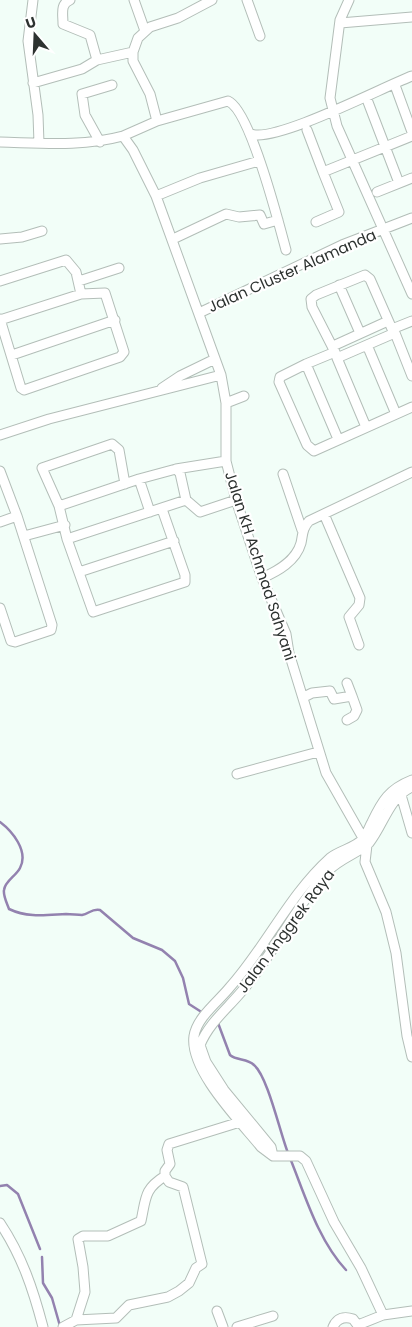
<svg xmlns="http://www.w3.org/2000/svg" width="412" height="1327" font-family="Poppins,sans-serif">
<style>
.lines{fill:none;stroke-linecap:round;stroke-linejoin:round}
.stream{stroke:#9382af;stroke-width:2.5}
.minor-casing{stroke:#b3beb8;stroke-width:11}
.minor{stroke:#fff;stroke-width:9}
.labels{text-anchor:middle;stroke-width:4.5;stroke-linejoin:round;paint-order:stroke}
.street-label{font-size:15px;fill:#2d3230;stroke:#fff}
</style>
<rect width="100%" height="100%" fill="#f2fef8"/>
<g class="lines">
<path class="stream" d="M0 822C12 831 29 851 20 868 16 876 5 881 4 890 3 896 7 903 9 909 28 918 46 915 66 914 72 914 77 915 82 915 89 914 92 908 100 910L133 938 162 950 175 961 183 978 189 1004 203 1013
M218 1023 230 1055C237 1061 247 1058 254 1065 268 1077 280 1133 288 1153
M290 1158C305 1195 318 1240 346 1270
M0 1186 7 1185 18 1194 40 1249
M42 1257 43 1283 52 1298 60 1326"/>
<defs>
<path id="minor" d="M33 0 28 41 38 115 39 143
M70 0C60 4 63 14 63 24L90 35 97 60
M134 0 145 31
M247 0 260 36
M349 0 340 20 330 98 337 126 412 294
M340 23 412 17
M33 83 82 69 97 60 133 52
M396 88 412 132
M368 102 399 183
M157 121 228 101C250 110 279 224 286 250
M307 130 323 172
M251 134C276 143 383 87 412 76
M123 136 157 121 150 94 133 61V52L138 38 150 27 178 18 212 0
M0 142C41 143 82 147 123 136L133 150 156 196 221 375 226 403V461L236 500 262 578 286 634 289 653 326 773 367 845 365 862 386 912 396 953 407 1036 412 1057
M100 142 85 115 82 94 112 85
M377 192 412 178
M156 196 200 178 259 161
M316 222 339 212 323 172 412 136
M0 239 22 237 42 231
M173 239 226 214 239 217 260 215 264 224 278 220
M0 281 66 260 76 272 81 294
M79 281 119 268
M339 285 360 333
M199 313 342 245 412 218
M0 319 21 388 24 390 120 357 124 352 105 293 81 294 0 320
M395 333 412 376
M367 345 396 414
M333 346 388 321
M336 354 337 358 390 335 395 333 392 329
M12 355 115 320
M337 358 366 427
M306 364 280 377 279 382 307 445 314 451 412 407
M162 388 180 376 215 359
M226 403 244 396
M0 435 49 419 221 375
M338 439 306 364 335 352 312 307 311 299 316 295 365 275 370 279 392 329 412 321
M176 469 226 461
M0 471 17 516 52 625 51 630 15 642 11 641 0 608
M283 474 302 530
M139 479 150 512
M125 484 119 450 112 444 42 468 59 506 67 539 93 612 185 582V575L162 509
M59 506 139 479 176 469 180 473 186 500
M324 514 360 598 359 605 349 617 359 645
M0 522 17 516
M24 536 65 525
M67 539 186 500 200 512 236 500
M79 572 174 541
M262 578C278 571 296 561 301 543 303 534 302 529 309 521L412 472
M304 697 312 693 330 691 334 699 352 696 347 683
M347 720 354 716 357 710 352 696
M237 774 318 752
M399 788 412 833
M273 1156 271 1147 224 1090 206 1062 200 1045C209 1023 227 1009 242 991 274 954 295 907 328 871 339 859 362 851 369 843 384 824 389 797 412 787
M0 1223C22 1256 33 1289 43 1327
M217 1311 223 1327
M383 1315 361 1268 334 1222 306 1161 300 1156H273L261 1147C241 1122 189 1070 194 1036 197 1017 219 1001 230 987 266 947 289 895 330 858 340 850 355 848 363 839 367 835 369 827 372 822 382 801 389 789 412 780
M76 1320 85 1292 83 1267 78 1239 83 1236H108L141 1221C146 1198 144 1189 165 1176V1171L170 1164 167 1150 169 1144 240 1122
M358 1325 383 1315 412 1311
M63 1327 76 1320 116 1318 129 1305 168 1297 179 1291 189 1283 196 1268 202 1264 183 1187 169 1182 165 1176
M237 1327 273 1316
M333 1327C337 1318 344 1316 353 1319L359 1327"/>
</defs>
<use href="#minor" class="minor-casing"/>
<use href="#minor" class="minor"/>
</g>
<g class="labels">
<g class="street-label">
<text transform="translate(292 271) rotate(-24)" y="5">Jalan Cluster Alamanda</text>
<text transform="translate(260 566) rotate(72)" y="5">Jalan KH Achmad Sahyani</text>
<text transform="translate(286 931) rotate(-53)" y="5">Jalan Anggrek Raya</text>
</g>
</g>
<g transform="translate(35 35) rotate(341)" stroke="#ffffff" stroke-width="4" paint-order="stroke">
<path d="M0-4L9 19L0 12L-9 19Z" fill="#2d3230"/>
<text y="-8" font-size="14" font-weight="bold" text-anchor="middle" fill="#2d3230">U</text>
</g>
</svg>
